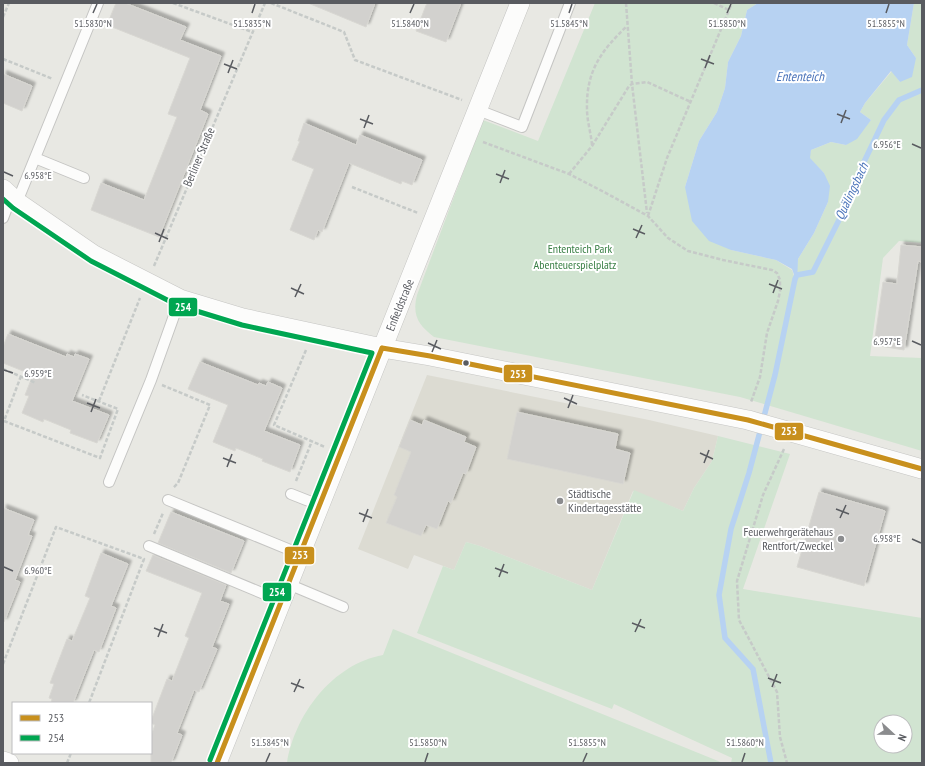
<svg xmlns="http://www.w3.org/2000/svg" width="925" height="766" font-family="'PT Sans Narrow',sans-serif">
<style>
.education{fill:#dcdbd2}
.green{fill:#d1e4d1;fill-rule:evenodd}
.water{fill:#b7d2f2}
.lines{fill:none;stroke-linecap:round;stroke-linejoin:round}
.stream{stroke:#b7d2f2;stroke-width:5.5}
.building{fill:#d2d1ce;stroke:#d8d7d2;filter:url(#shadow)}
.lane-casing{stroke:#c5c5c3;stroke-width:12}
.street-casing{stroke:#c5c5c3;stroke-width:20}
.path{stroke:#c6cac8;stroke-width:2.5;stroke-dasharray:4 2;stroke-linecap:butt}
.lane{stroke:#fcfcfb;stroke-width:10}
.street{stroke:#fcfcfb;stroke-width:19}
.bus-1-casing{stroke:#fff;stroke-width:8}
.bus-2-casing{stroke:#fff;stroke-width:8}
.bus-1{stroke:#c8901d;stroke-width:5}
.bus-2{stroke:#00a651;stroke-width:5}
.ticks{fill:none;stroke:#595b60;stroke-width:1.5}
.bus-dot{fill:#595b60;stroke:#fff;stroke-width:1.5}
.poi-dot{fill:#8b8c8e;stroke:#fff;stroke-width:1.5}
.labels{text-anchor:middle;stroke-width:4;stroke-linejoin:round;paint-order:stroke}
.street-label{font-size:12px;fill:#595b60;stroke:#fff}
.park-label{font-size:12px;fill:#397f45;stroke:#fff}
.poi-label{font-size:12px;fill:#595b60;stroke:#fff;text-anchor:start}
.water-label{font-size:13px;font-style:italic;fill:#4872b9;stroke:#fff}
.ticks-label{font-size:10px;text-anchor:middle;fill:#595b60;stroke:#fff;stroke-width:4;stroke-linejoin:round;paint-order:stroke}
.line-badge{stroke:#fff;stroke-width:1.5}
.badge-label{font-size:11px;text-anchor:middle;font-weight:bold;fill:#fff}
</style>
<defs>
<filter id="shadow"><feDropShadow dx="3.5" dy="-3.5" stdDeviation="1" flood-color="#0004"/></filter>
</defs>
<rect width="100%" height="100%" fill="#e8e8e3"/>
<path class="education" d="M427 375 649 420 718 436 712 461 694 488 683 511 633 491 592 590 480 546 466 542 454 570 414 555 408 569 358 549Z"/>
<path class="green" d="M595 3H758L747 10 741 36 728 62 725 88 717 112 699 141 685 187 731 250 776 260 792 270 795 279 798 259 814 233 828 202 824 173 809 158 811 150 831 142 846 145 871 120 860 112 865 103 892 71 900 82 916 58 907 45 914 3H922V243L899 241 883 258 870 356 922 358V451L740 397 434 337C418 325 412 315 417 295L483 120 538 141Z
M718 436 790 454 743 589 922 618V763H731L732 758 614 704 612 709 417 633 443 566 454 570 466 542 480 546 592 590 634 490 683 511 694 488 712 461ZM881 722H905V746H881Z
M393 629 723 763H287C295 714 333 664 383 655Z"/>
<path class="water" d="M758 3H914L907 45 916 58 912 77 900 82 891 71 865 103 860 112 871 120 857 139 846 145 831 142 811 150 810 158 824 173 830 186 828 202 814 233 798 259 797 283 792 269 776 260 731 250 709 241 692 221 685 187 699 141 717 112 725 88 728 62 741 36 747 10Z"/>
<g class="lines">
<path class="stream" d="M771 763 753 669 725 638 719 595 731 529 749 473 775 375 795 279 797 275 813 272 843 212 863 164 884 120 899 100 922 90"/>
</g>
<path class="building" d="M116 3H125L186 27 180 40 221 56 200 110 208 114 159 237 91 210 101 183 144 200 177 117 168 114 190 58 107 25Z
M308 3H375L366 27Z
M427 3H461L446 42 416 31Z
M3 74 32 86 22 111 3 103Z
M304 123 356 145 360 135 422 160 412 185 402 181 401 184 349 163 322 232 318 230 314 240 290 230 314 169 292 160 300 141H298Z
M901 245 922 247V262L918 261 904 350 874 345 883 282 897 284Z
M8 334 66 357 67 354 74 357 75 354 89 359 72 401 109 415 97 443 70 433 71 430 44 419 43 422 22 413 29 396 25 395 33 375 3 363V347Z
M200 362 258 385 259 383 266 386 268 382 282 388 264 431 300 445 290 472 262 461 263 459 236 448 235 451 213 442 228 405 188 389Z
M517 412 618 434 615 449 630 453 623 484 507 459Z
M410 420 422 425 424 420 466 437 464 442 476 447 466 474 463 473 451 503 448 501 437 529 426 525 421 536 386 523 397 497 394 495 411 452 399 447Z
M819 492 885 511 864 586 797 567Z
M3 508 34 520 28 535 32 536 15 580 20 582 4 622H3Z
M171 512 244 541 231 573 158 543Z
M101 553 128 564 111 606 116 608 99 652 94 650 73 703H51L52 699 49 698 54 684 50 683 67 639 72 641 90 598 85 596Z
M153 555 226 585 220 601 229 604 212 647 217 649 199 692 194 690 177 733 182 735 171 763H151V736L155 725 151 723V721L167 679 172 681 189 638 185 636 202 593 146 571Z"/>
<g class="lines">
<defs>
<path id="lane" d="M478 110 522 127 570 3
M35 158 84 178
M17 202 98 3
M3 218 11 197
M109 482 151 380 180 299
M291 494 319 505
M168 500 300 554
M149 546 281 601
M288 584 343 607"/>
<path id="street" d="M3 189 17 202 94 255 180 299 243 318 382 348 430 356 748 420 922 469
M3 761 9 763
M217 763 520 3"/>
</defs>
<use href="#lane" class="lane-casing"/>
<use href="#street" class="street-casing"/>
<path class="path" d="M173 3 252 32
M271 3 344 32 355 60 462 100
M626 3 632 84 647 213
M714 3 729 10
M3 17 9 3
M3 59 53 79
M483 142 569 174 604 192 648 216 668 238 688 251 723 260 772 270 777 273 780 280V291L778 301 767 333 760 377 751 402
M592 145C591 133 587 121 587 109 586 71 601 51 627 26
M569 174 592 146 629 86 632 84 647 82 691 102
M352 187 418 213
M648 216 667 158 732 3
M154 266 265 3
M306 350 274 425 325 447
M3 369 36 383
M21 376 4 421 100 458 118 409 82 395
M162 385 210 405 178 483 173 488
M99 401 140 298
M784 449 763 495 737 581 739 620 777 692 780 737 787 763
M296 481 312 441
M154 534 163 513
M3 664 56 527 144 559 89 703
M67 763 71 753"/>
<use href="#lane" class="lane"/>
<use href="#street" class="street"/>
<defs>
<path id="bus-1" d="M382 348 430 356 748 420 922 469
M217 763 382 348"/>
<path id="bus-2" d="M3 199 13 208 91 261 177 305 242 325 372 353 210 760"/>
</defs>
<use href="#bus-1" class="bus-1-casing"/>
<use href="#bus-2" class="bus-2-casing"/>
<use href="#bus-1" class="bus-1"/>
<use href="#bus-2" class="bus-2"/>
</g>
<path class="ticks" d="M93 13 97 4M252 13 255 4M410 13 414 4M569 13 572 4M727 13 731 4M886 13 889 4M701 59 714 64M224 64 237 69M705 68 710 55M228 73 233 60M837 114 850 119M360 119 373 124M841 123 846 110M364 128 369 115M912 144 921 148M4 172 13 176M496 174 509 179M500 183 505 170M633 229 645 234M155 233 168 239M636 238 642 225M159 242 164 229M769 284 782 289M291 288 304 294M773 293 778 280M295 297 301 284M912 341 921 345M428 343 441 349M432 352 437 340M4 370 13 373M564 398 577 404M87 403 100 408M568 408 573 395M91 412 96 399M700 453 713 459M223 458 236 463M704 463 709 450M227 467 232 454M836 509 849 514M359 513 372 518M840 518 846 505M363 522 368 509M912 539 921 543M4 567 13 571M495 568 508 573M499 577 504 564M632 623 645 628M154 628 167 633M635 632 641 619M158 637 163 624M768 678 781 683M291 683 304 688M772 687 777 674M294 692 300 679M266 762 270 753M425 762 428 753M583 762 587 753M742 762 745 753"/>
<circle class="bus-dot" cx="466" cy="363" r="3.5"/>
<g class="poi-dot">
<circle cx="560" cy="501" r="4"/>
<circle cx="841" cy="539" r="4"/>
</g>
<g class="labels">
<g class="street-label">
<text transform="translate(199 157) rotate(-67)" y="4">Berliner Straße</text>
<text transform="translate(400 305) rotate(-68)" y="4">Enfieldstraße</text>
</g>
<g class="park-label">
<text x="580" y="253">Ententeich Park</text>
<text x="575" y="269">Abenteuerspielplatz</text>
</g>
<g class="poi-label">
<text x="568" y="498">Städtische<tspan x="568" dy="14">Kindertagesstätte</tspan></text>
<text x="833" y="536" text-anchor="end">Feuerwehrgerätehaus<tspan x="833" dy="14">Rentfort/Zweckel</tspan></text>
</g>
<g class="water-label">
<text x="800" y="81">Ententeich</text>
<text transform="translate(851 191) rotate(-65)" y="5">Quälingsbach</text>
</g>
</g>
<g class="ticks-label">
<text x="252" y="27">51.5835°N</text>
<text x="93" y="27">51.5830°N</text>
<text x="410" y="27">51.5840°N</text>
<text x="569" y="27">51.5845°N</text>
<text x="727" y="27">51.5850°N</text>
<text x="886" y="27">51.5855°N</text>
<text x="887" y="148">6.956°E</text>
<text x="38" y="179">6.958°E</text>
<text x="887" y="345">6.957°E</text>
<text x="38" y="377">6.959°E</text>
<text x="887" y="542">6.958°E</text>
<text x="38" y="574">6.960°E</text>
<text x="270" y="746">51.5845°N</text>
<text x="428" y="746">51.5850°N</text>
<text x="587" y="746">51.5855°N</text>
<text x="745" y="746">51.5860°N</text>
</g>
<g class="line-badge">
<rect x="168" y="297" width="30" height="20" rx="4" fill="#00a651"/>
<rect x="503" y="364" width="30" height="19" rx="4" fill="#c8901d"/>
<rect x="774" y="422" width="30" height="19" rx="4" fill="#c8901d"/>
<rect x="284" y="546" width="31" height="19" rx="4" fill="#c8901d"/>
<rect x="262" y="582" width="30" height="20" rx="4" fill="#00a651"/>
</g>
<g class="badge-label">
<text x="183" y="311">254</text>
<text x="518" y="378">253</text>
<text x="789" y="435">253</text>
<text x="300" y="559">253</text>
<text x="277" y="596">254</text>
</g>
<rect width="925" height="766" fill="none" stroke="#595b60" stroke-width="8"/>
<rect x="12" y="702" width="140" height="52" fill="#ffffff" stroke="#bdbdbf"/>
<rect x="20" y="715" width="20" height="6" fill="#c8901d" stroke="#bdbdbf"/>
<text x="48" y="722" font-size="12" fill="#595b60">253</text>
<rect x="20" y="735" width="20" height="6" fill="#00a651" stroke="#bdbdbf"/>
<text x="48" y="742" font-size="12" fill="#595b60">254</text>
<g transform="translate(893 734) rotate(112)"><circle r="19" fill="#ffffff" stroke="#bdbdbf"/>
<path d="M0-3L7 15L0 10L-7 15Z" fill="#8b8c8e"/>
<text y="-6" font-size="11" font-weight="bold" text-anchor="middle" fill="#595b60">N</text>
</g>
</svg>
